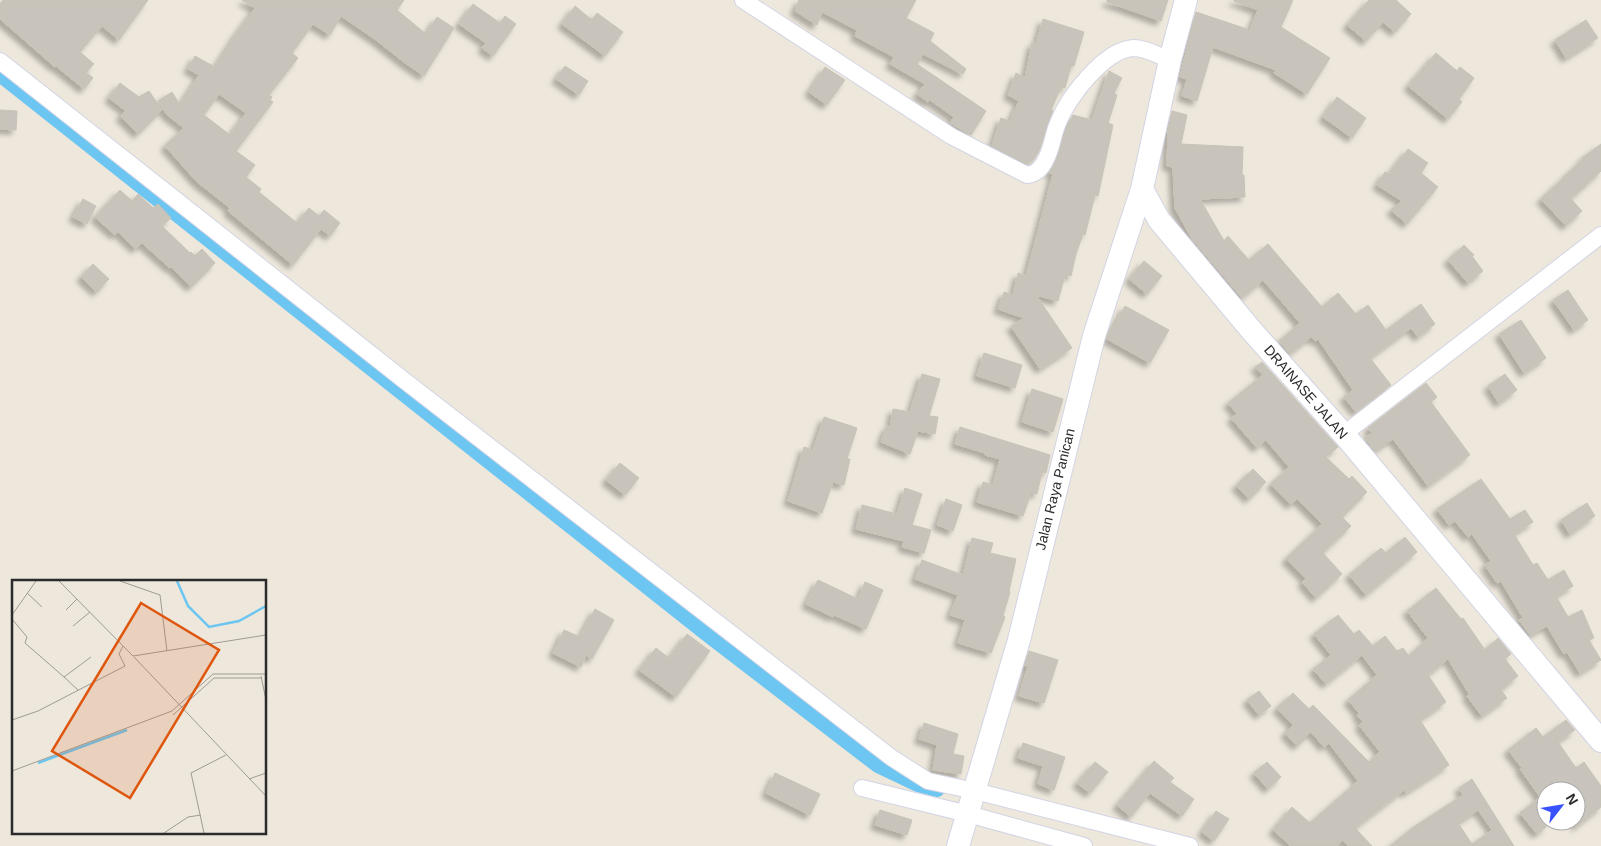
<svg xmlns="http://www.w3.org/2000/svg" width="1601" height="846" font-family="Helvetica,sans-serif">
<style>
.lines{fill:none;stroke-linecap:round;stroke-linejoin:round}
.canal{stroke:#6dc6f1;stroke-width:16}
.building{fill:#c8c4bc;stroke:#c8c3b6;fill-rule:evenodd;filter:url(#shadow)}
.street-casing{stroke:#d2d4e4;stroke-width:18}
.secondary-casing{stroke:#d2d4e4;stroke-width:24}
.street{stroke:#fff;stroke-width:16}
.secondary{stroke:#fff;stroke-width:22}
.labels{text-anchor:middle;stroke-width:4;stroke-linejoin:round;paint-order:stroke}
.street-label{font-size:14px;fill:#2b2b2b;stroke:#fff}
.inset-river{fill:none;stroke:#6dc6f1;stroke-width:2.5}
.inset-road{fill:none;stroke:#9f9c95;stroke-width:1}
.view{fill:#df570e;fill-opacity:0.15;stroke:#df570e;stroke-width:2.5}
.inset-edge{fill:none;stroke:#2b2b2b;stroke-width:2.5}
</style>
<defs>
<filter id="shadow"><feDropShadow dx="-4.5" dy="4.5" stdDeviation="2.5" flood-color="#0004"/></filter>
</defs>
<rect width="100%" height="100%" fill="#ede7dc"/>
<g class="lines">
<path class="canal" d="M0 74 710 636 878 765 918 784 937 789"/>
</g>
<path class="building" d="M3 0H148L119 40 102 26 80 52 94 64 86 72 93 78 84 89 56 66 55 67 0 19V4Z
M242 0H404L397 10 426 34 437 17 454 28 424 76 405 63 376 40 341 16 330 35 313 24 292 53 298 58 269 95 272 97 270 100 273 102 236 151 255 165 246 177 261 189 259 192 297 223 309 208 319 216 324 210 340 223 330 236 321 229 293 265 228 211 230 208 197 182 165 146 184 128 167 115 158 101 172 92 180 105 199 75 188 69 195 56 215 67 236 34 255 8ZM219 94 246 113 230 135 204 115Z
M799 0H916L906 18 934 33 930 41 966 69 963 74 923 54 917 64 986 111 971 135 950 123 954 117 930 100 928 102 917 94 925 84 890 64 894 57 855 36 857 30 822 12 817 25 795 11Z
M1107 0H1168L1161 21 1107 2Z
M1234 0H1293L1281 27 1330 58 1307 94 1274 73 1276 70 1213 47 1197 101 1182 96 1187 79 1180 77 1196 12 1250 30 1258 10 1234 1Z
M1369 0H1396L1411 14 1395 32 1383 22 1366 41 1347 25Z
M473 4 500 23 505 16 516 24 493 56 482 48 486 43 459 24Z
M575 6 592 20 597 13 623 32 605 56 562 24Z
M1043 19 1084 32 1074 66H1071L1065 88 1061 87 1051 110H1053L1039 151 1034 159 1028 164 992 146 1001 118 1010 121 1019 101 1008 95 1016 73 1025 78 1032 43 1036 44Z
M1586 20 1598 38 1566 58 1555 40Z
M1436 53 1457 71 1460 67 1474 78 1459 99 1462 102 1448 119 1408 86Z
M565 66 588 81 579 95 556 79Z
M825 67 845 80 827 105 809 92Z
M1109 71 1122 78 1114 93 1117 95 1108 123 1113 125 1098 196 1095 195 1085 235 1083 234 1076 254 1071 276 1065 275 1058 301 1036 295 1072 348 1040 369 1011 326 1024 318 998 309 1004 292 1013 295 1018 273 1026 276 1053 174 1049 173 1057 158 1066 131 1072 117 1073 115 1092 120Z
M120 83 139 97 149 91 162 110 138 134 120 116 126 111 109 98Z
M1337 97 1366 118 1352 138 1323 117Z
M0 110 17 111 16 130 0 129Z
M1172 111 1187 115 1181 144 1243 147 1242 175H1244L1245 197 1200 199 1224 241 1228 236 1249 260 1268 244 1322 307 1338 293 1356 314 1368 305 1386 330 1421 304 1435 324 1418 337 1411 328 1370 358 1391 385 1356 412 1344 397 1353 390 1318 339 1315 341 1311 337 1290 354 1279 341 1300 323 1263 280 1242 298 1192 239 1175 208 1173 167 1167 166 1168 131Z
M1601 144V171L1571 199 1582 211 1566 226 1541 199 1583 159 1582 158Z
M1408 149 1428 163 1421 173 1438 187 1407 224 1391 210 1402 201 1377 185 1385 172 1389 174Z
M120 190 132 201 138 194 153 208 158 204 171 218 162 226 190 253 191 252 195 256 202 249 215 263 191 287 171 267 170 268 142 243 136 249 118 232 115 235 95 217Z
M83 199 96 206 87 224 73 217Z
M1464 245 1474 255 1472 256 1483 271 1468 283 1448 260Z
M1144 261 1162 276 1147 294 1129 279Z
M93 264 109 279 97 292 81 277Z
M1568 290 1588 320 1574 330 1553 300Z
M1125 306 1169 330 1150 363 1107 339Z
M1521 320 1546 358 1524 373 1499 334Z
M984 353 1022 365 1015 388 977 376Z
M1262 362 1338 447 1326 457 1349 479 1352 476 1367 492 1342 517 1351 526 1323 553 1342 574 1316 598 1302 582 1306 579 1286 559 1322 524 1297 499 1291 505 1271 484 1289 467 1266 440 1257 448 1231 418 1237 414 1228 403 1263 375 1255 367Z
M922 374 940 379 929 416 938 417 935 434 918 431 910 454 881 442 887 426 890 428 893 409 910 412Z
M1505 374 1517 390 1499 403 1488 386Z
M1426 383 1437 397 1431 402 1470 455 1428 486 1393 439 1375 451 1364 438 1372 433 1368 428Z
M1032 389 1063 399 1053 432 1022 422Z
M824 417 857 428 847 459H850L844 485 833 482 822 513 788 501 804 447 813 450Z
M960 427 1050 455 1046 473 1042 472 1037 494 1031 493 1023 516 977 502 983 482 993 485 1000 459 985 455V453L955 444Z
M620 463 639 478 625 495 606 480Z
M1253 469 1266 482 1249 499 1236 486Z
M1481 479 1510 519 1525 510 1533 522 1514 534 1533 565 1537 563 1548 580 1564 570 1573 586 1556 596 1568 617 1582 610 1594 638 1589 640 1601 660 1580 673 1567 652 1564 654 1547 626 1530 635 1519 620 1523 618 1501 581 1497 583 1485 565 1491 561 1472 534 1468 537 1455 521 1449 525 1437 509Z
M905 488 922 494 912 525 931 530 924 553 902 547 904 541 856 529 862 505 897 514Z
M946 499 962 505 953 531 937 525Z
M1587 503 1595 516 1570 534 1561 520Z
M1405 537 1417 552 1366 595 1349 575 1381 548 1386 553Z
M972 538 993 543 990 553 1016 559 1009 591 1010 592 1003 616 1005 617 991 653 958 643 965 620 950 615 958 595 915 579 922 560 963 575Z
M818 580 858 599 865 582 883 590 866 629 834 615 833 617 806 604Z
M1436 588 1461 619 1463 618 1485 650 1498 638 1511 654 1505 659 1518 676 1501 690 1507 698 1482 716 1467 696 1469 694 1448 659 1428 675 1446 702 1420 720 1449 765 1406 793 1404 790 1355 828 1372 846H1348L1343 840 1337 846H1291L1273 830 1292 807 1310 823 1358 781 1329 743 1324 747 1311 732 1297 746 1285 733 1293 725 1277 708 1293 693 1309 709 1313 705 1369 762 1380 752 1359 725 1363 722 1357 715 1359 713 1348 700 1377 675 1362 655 1326 684 1313 669 1331 655 1314 634 1338 615 1354 634 1359 630 1373 646 1385 636 1397 651 1403 648 1409 656 1428 638 1407 611Z
M595 609 614 620 592 659 586 655 581 667 553 653 564 630 580 637Z
M687 634 710 651 676 697 639 670 656 648 669 658Z
M1029 651 1058 660 1044 703 1019 696 1028 666H1025Z
M1259 691 1271 706 1259 715 1247 700Z
M1566 720 1575 730 1558 742 1576 768 1584 762 1601 786V807L1576 827V791H1546V827L1537 834 1520 813 1540 797 1520 769 1522 768 1508 750 1536 728 1543 737Z
M924 723 958 734 953 754 964 756 961 774 933 770 937 745 919 739Z
M1023 743 1065 757 1054 790 1038 784 1043 766 1018 758Z
M1154 761 1174 778 1170 782 1194 799 1182 816 1150 793 1131 817 1117 805Z
M1095 762 1108 772 1090 793 1077 783Z
M1267 762 1281 777 1268 789 1254 773Z
M775 773 820 794 810 815 766 793Z
M1472 779 1514 846H1390L1415 826 1463 795 1459 788ZM1478 810 1492 830 1495 828 1472 844 1458 823Z
M880 810 912 820 907 835 875 825Z
M1216 811 1229 819 1214 841 1202 832Z"/>
<g class="lines">
<defs>
<path id="street" d="M743 0 951 136 1027 175C1036 174 1042 168 1046 159 1052 148 1053 134 1058 123 1068 97 1105 49 1134 48 1146 48 1159 56 1170 60
M0 61 405 381 892 758 928 781 975 791 1190 846
M1344 434 1601 235
M862 788 968 814 1084 846"/>
<path id="secondary" d="M1186 0 1170 60 1142 189 1159 220 1252 331 1347 438 1601 741
M958 846 1019 640 1094 336 1142 189"/>
</defs>
<use href="#street" class="street-casing"/>
<use href="#secondary" class="secondary-casing"/>
<use href="#street" class="street"/>
<use href="#secondary" class="secondary"/>
</g>
<g class="labels">
<g class="street-label">
<text transform="translate(1306 392) rotate(49)" y="5">DRAINASE JALAN</text>
<text transform="translate(1055 489) rotate(-76)" y="5">Jalan Raya Panican</text>
</g>
</g>
<g transform="translate(12 580)">
<rect width="254" height="254" fill="#ede7dc"/>
<path class="inset-river" d="M165 1 176 26 197 47 227 41 254 26M26 183 115 150"/>
<path class="inset-road" d="M47 1 121 76 254 55M108 1 148 15 155 71M15 13 30 27M54 30 65 19M0 35 24 1M0 39 15 57 13 63 52 97M61 46 78 32M122 77 254 216M249 96 254 120M66 110 52 97 79 77M161 135 202 98H249M0 140 26 131 113 86 107 74 111 66M0 191 160 131 201 94H254M237 199 254 193M152 253 176 237 189 235M192 253 179 193 214 175"/>
<path class="view" d="M129 23 207 70 118 218 40 171Z"/>
<rect width="254" height="254" class="inset-edge"/>
</g>
<g transform="translate(1561 806) rotate(59)"><circle r="24" fill="#ffffff" stroke="#aaaaaa"/>
<path d="M0-4L9 19L0 12L-9 19Z" fill="#3952fd"/>
<text y="-8" font-size="14" font-weight="bold" text-anchor="middle" fill="#2b2b2b">N</text>
</g>
</svg>
